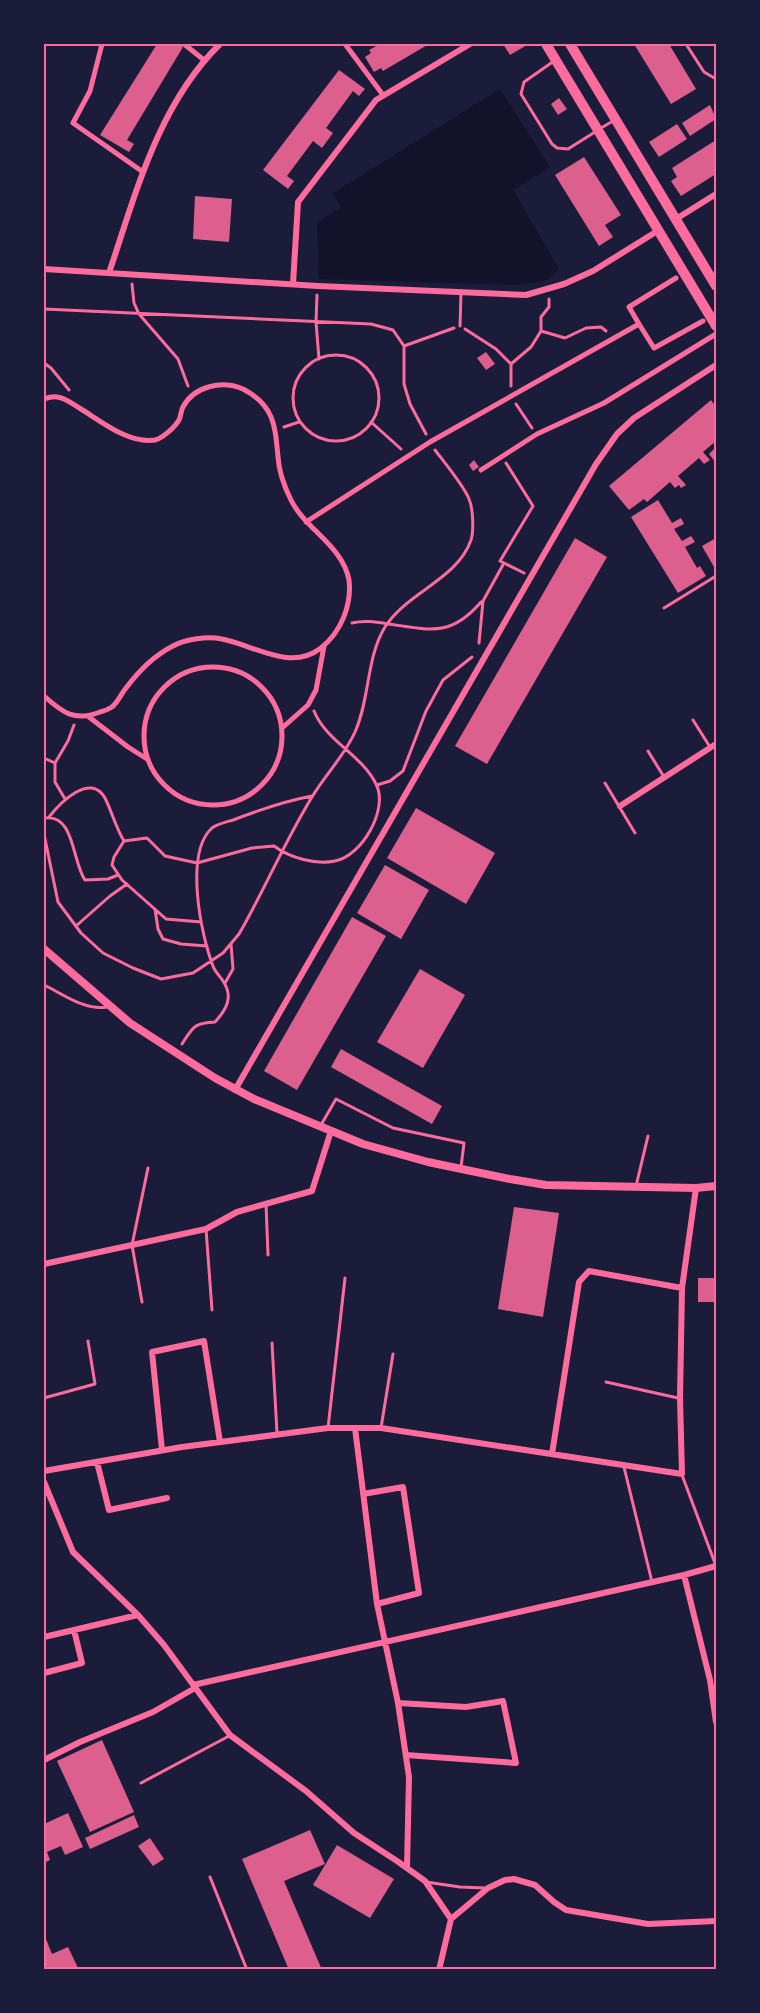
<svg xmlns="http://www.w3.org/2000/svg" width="760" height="2013" font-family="Overpass,sans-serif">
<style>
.water{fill:#12122b}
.building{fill:#dd5f8e}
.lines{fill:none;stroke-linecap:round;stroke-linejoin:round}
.path{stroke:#ff6b9d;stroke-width:3}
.service{stroke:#ff6b9d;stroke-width:3}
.pedestrian{stroke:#ff6b9d;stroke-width:5}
.minor{stroke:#ff6b9d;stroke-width:6}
.tertiary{stroke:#ff6b9d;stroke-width:8}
.primary{stroke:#ff6b9d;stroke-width:10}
.neatline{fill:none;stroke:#ff6b9d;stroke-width:2}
</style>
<rect width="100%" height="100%" fill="#1b1b3a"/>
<path class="water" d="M500 89 550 167 513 190 559 269 547 280 520 285 319 279 317 223 342 207 332 194Z"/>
<path class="building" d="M157 44H178L183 47 127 140 134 144 129 152 100 135Z
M380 44H429L383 71 381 68 374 72 365 57 371 53 369 50Z
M503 44H526L527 45 510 55Z
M634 44H669L696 89 671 104Z
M339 70 365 89 359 96 353 91 326 128 333 133 322 148 313 141 287 176 294 181 288 189 263 170Z
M559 98 567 109 558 115 551 104Z
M710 105 716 119 690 136 682 123Z
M677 124 687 139 659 157 649 142Z
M716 140V174L681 196 671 181 677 177 672 168Z
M584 157 621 215 605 225 613 237 599 246 555 175Z
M195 196 232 199 229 242 193 239Z
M486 352 495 364 486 370 477 358Z
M711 400 716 407V441L703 452 710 460 704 464 699 458 678 476 686 485 681 488 679 485 675 488 670 482 647 502 644 499 629 510 609 486Z
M716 447V463L709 454Z
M474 460 479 467 473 471 469 465Z
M658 500 672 523 681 518 684 524 674 529 682 541 691 536 695 542 685 547 697 568 700 566 706 576 678 593 631 517Z
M575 538 607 557 487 764 455 746Z
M716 538V566L714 567 702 546Z
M416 808 495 853 466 904 387 858Z
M385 865 429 890 401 939 357 913Z
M352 917 386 936 297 1090 264 1071Z
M420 969 465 995 423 1068 377 1042Z
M341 1049 442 1106 432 1124 331 1067Z
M514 1207 559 1213 543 1317 498 1309Z
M698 1278H716V1302H698Z
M102 1740 134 1812 90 1832 57 1761Z
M68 1813 83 1847 65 1855 61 1846 47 1852 50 1860 44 1863V1824Z
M134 1815 139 1827 90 1849 85 1838Z
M310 1830 325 1864 284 1881 322 1970H289L242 1859Z
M150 1838 164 1859 153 1866 138 1846Z
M337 1845 394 1879 370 1918 313 1885Z
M44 1934 52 1954 68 1947 79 1970H44Z"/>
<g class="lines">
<path class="path" d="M132 284 134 303 139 314 178 359 188 386
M317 295 316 322 319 359
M44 309 371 324 393 330 404 346V384L410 404 426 434
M465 329 496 349 511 364V386
M541 331 565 338 586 328 601 327 606 331
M404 346 454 328
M293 398a43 43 0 1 1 86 0a43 43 0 1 1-86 0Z
M44 363 51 368 69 390
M511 364 531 347 541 331V317L549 307V299
M516 404 532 428
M371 422 401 449
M284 427 299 422
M506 463 533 506 500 561 524 573
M352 623C365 620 376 622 389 624 431 630 451 637 481 602
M479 643 483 601 504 563
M44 758 55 763
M377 785 390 781 403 771 426 711 443 680 472 657
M65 799 55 782V763L68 741 74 725
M49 817C60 803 90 772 105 798 112 812 116 828 124 841
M44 818C75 813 72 862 85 880L108 879 118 875
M44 834 58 902 81 933 103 953 133 968 161 979 193 973 223 953 239 934C265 889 285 841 312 797 325 775 345 755 355 732 370 699 366 658 385 627 407 592 457 580 471 540 474 530 473 508 469 499 464 486 444 462 435 450
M155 909 158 929 163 939 181 944 207 946
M201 922 166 919 122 880 112 865 114 857 124 841 147 838 165 856 197 863 252 848 274 846C290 858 316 865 335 861 362 856 389 809 376 784 362 755 326 741 314 711
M76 926 110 896 127 884
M225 983 233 969 231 944
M182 1044C193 1027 194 1023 215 1022 226 1010 234 997 223 981 220 976 215 972 213 966 201 935 184 853 212 828 217 824 226 822 233 820 259 810 285 801 312 796"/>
<path class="service" d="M686 44 704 72 716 79
M554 61 524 82 521 94 552 144 557 148 568 149 595 132
M601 128 613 121
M460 326 461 293
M664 608 716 576
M693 720 710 747
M648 751 664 777
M605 783 635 833
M44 985C63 994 85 1011 107 1007
M321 1125 336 1099 393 1128 464 1143 461 1167
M636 1186 648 1136
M266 1204 268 1255
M206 1229 212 1310
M142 1302 132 1245 148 1168
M272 1343 277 1433
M606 1382 678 1398
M44 1398 95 1384 88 1341
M328 1428 345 1278
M381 1428 393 1354
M624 1467 652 1582
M682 1475 716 1566
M141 1783 229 1736
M210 1877 247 1970
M426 1882 460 1887 485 1888"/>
<path class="pedestrian" d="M102 44 90 91 73 123 143 172
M184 44 204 60
M345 44 383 95
M639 324 629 307 676 278
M44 399C47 398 53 396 57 397 66 398 74 405 81 409 102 422 129 444 155 440 163 438 175 427 179 420 181 416 181 410 183 407 194 386 222 380 243 389 274 405 275 425 278 457 279 472 284 486 291 500 305 529 343 546 349 580 352 605 341 632 321 648 290 672 254 645 222 639 208 636 185 639 173 646 155 655 138 672 126 688 121 694 118 702 112 707 109 709 104 711 100 712 75 722 63 713 44 696
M481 470 537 434 604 403 716 334
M306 522 430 442 639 324 654 348 703 321
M144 736a69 69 0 1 1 138 0a69 69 0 1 1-138 0Z
M89 717 128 747 147 759
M282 728 308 705 316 690 324 646"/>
<path class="minor" d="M676 219 716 194
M44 269 318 286 526 295 564 284 593 271 659 230
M109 273C136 193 158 105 220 44
M293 284 298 202 376 100 470 44
M620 806 716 744
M235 1090 596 464 617 434 634 418 716 365
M44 1264 206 1229 237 1212 312 1191 331 1131
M355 1428 377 1604 398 1703 409 1777 407 1868
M162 1450 152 1352 204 1341 220 1442
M552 1454 579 1282 589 1271 682 1288
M97 1462 109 1510 167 1498
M44 1471 182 1447 328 1428H381L682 1474 680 1398 682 1288 696 1188
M44 1482 73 1552 138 1615 164 1645 230 1735 306 1791 354 1833 397 1861 425 1881 451 1919 439 1970
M363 1494 403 1487 419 1593 377 1604
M684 1575 710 1680 716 1722
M44 1637 138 1615
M44 1673 82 1663 74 1630
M193 1685 684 1575 716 1566
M398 1703 466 1707 503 1701 516 1763 406 1755
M44 1760 80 1742 153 1712 195 1688
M451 1919 488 1888 505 1880 514 1879 535 1885 554 1902 566 1910 648 1924 716 1921"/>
<path class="tertiary" d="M44 949 130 1023 215 1078 254 1099 363 1144 428 1162 510 1179 546 1185 696 1188 716 1186"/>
<path class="primary" d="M546 44 716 326
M570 44 716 286"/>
</g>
<rect width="760" height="2013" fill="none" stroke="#1b1b3a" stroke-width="90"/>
<rect x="45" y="45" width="670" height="1923" class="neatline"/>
</svg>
